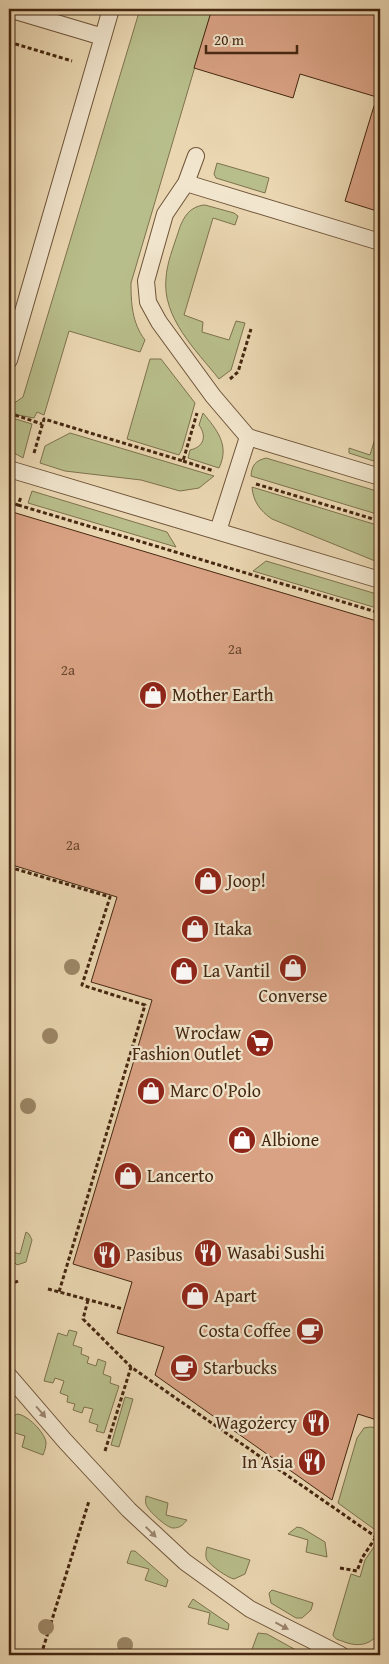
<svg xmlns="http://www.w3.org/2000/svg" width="389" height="1664" font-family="'Gentium Book Plus',serif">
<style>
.green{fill:#b8be8b;stroke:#7e724e}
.building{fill:#d9a284;stroke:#452710}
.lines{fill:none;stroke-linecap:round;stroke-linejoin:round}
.lane-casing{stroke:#6e5338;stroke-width:18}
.path{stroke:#452710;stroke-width:3;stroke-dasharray:4 2.5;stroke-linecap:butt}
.lane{stroke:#f1e5cd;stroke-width:16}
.tree{fill:#9c8767}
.oneway{fill:#9b866e}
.labels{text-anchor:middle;stroke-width:4.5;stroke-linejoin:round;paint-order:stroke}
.number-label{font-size:15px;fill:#6a462d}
.poi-label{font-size:18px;fill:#452710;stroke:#f1e5cd;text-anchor:start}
</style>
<rect width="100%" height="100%" fill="#ead7b2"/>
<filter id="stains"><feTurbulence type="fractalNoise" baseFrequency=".004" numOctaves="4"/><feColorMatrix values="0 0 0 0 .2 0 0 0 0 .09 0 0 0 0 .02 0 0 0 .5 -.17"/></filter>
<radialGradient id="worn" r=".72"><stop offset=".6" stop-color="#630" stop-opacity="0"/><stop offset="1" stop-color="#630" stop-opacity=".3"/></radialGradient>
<path class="green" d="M140 9H212L131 283C131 303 132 323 145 340L140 352 69 331 44 415 37 412 34 418 18 415 9 410 10 406 23 397Z
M217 163 269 178 265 193 216 178 214 174Z
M205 205 234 213 238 216 235 225 213 218 184 315 203 322 202 332 229 340 236 321 245 323 231 370 219 379C196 350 162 318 166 278 167 263 173 248 178 233 182 219 189 206 205 205Z
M150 359H161L195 403 182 449 179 455 127 439Z
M203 413C217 430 230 445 219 468L188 458 190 450C204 447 207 436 199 425Z
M9 417 32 424 23 458 9 450Z
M380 422V463L349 453V448L370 455Z
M70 433 214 476 199 488 180 491 141 480 65 471 40 463 45 446Z
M266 458 380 492V515L251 476C252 465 255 461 266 458Z
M252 487 380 526V563L272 519C260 511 253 501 252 487Z
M32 491 167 532 176 547 28 503Z
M266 561 380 595V609L253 571Z
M26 1232 29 1234 32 1240 26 1262 17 1265 15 1263 12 1265 13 1267 9 1269V1251L20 1254Z
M69 1330 77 1332 73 1345 82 1348 81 1354 89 1357 87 1363 96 1366 98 1359 106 1362 103 1374 111 1377 110 1383 119 1386 104 1433 96 1431 98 1425 89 1422 93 1409 84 1407 82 1413 73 1410 75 1404 67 1402 68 1396 60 1393 64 1381 55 1378 53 1383 44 1381 58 1333 67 1336Z
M125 1397 133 1399 119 1447 111 1445Z
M17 1414C28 1415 44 1432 46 1442 46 1447 45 1450 43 1455L22 1447 25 1436 9 1431V1419Z
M370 1427 380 1428V1520L374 1529 338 1503 357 1438 364 1428Z
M146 1496 168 1503 166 1515 187 1520C183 1525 180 1528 173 1528 167 1528 147 1510 146 1504 145 1502 146 1498 146 1496Z
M297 1527 302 1528 325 1542 327 1557 306 1552 308 1540 288 1534Z
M380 1538V1630C373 1645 358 1648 342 1641 338 1640 335 1639 333 1635L351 1574 360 1577 365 1560Z
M207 1547 250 1560 245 1574 234 1579C228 1578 211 1566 207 1560 205 1556 206 1551 207 1547Z
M131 1551H135L168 1580 166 1587 145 1580 149 1569 127 1563Z
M272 1590 313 1603 311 1610 302 1618H296L271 1603 269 1593Z
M193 1599 229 1624 228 1630 208 1624 210 1613 188 1607Z
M258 1633 267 1634 305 1655H262L251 1652Z"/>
<path class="building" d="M212 9H380V98L300 74 293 98 194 68Z
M374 106 380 107V212L345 201Z
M9 511 380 622V1421L358 1414 332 1500 155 1375 164 1347 117 1333 132 1282 73 1264 152 1000 91 982 117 897 9 864Z"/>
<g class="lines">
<defs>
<path id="lane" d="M9 9 103 37
M186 183 196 156
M380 242 186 183 165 214 146 281 148 302 159 322 213 396 248 437 380 477
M9 360 111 9
M9 469 380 580
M218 531 248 437
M9 1376 65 1441 129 1510 185 1562 250 1609 341 1655"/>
</defs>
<use href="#lane" class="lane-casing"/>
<path class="path" d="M9 42 72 61
M230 379 238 372 251 329
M9 413 42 424
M34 453 44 419 183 461 197 413
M183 461 214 471
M256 484 380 521
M9 502 18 505 21 497
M18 505 380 613
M9 867 110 897 82 985 145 1005 59 1292
M9 1285 18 1281
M48 1289 123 1309
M88 1300 83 1319 131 1367
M105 1451 131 1367 376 1537 380 1530
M340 1568 357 1571 362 1558 376 1537
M41 1655 89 1501"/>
<use href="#lane" class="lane"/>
</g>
<g class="tree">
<circle cx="72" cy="967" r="8"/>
<circle cx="50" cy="1036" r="8"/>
<circle cx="28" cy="1106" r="8"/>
<circle cx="46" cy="1627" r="8"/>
<circle cx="125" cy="1645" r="8"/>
</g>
<defs><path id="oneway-solid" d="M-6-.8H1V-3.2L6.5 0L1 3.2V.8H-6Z" transform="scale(1.25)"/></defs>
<g class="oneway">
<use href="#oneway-solid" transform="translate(41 1412) rotate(49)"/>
<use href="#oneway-solid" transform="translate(151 1532) rotate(45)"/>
<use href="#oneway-solid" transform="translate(282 1626) rotate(28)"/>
</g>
<defs>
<symbol id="shop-disc" viewBox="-11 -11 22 22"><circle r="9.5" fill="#8f2418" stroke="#f1e5cd"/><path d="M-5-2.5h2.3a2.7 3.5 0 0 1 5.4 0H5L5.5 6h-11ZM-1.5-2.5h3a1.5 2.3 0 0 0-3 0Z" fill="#fff"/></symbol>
<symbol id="supermarket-disc" viewBox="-11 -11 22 22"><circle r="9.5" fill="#8f2418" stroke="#f1e5cd"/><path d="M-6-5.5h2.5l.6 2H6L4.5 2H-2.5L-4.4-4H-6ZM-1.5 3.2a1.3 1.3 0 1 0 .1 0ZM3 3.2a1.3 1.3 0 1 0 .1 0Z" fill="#fff"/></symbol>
<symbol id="restaurant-disc" viewBox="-11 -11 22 22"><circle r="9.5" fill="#8f2418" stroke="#f1e5cd"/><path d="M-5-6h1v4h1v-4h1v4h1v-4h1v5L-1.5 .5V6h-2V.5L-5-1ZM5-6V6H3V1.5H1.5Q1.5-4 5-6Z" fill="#fff"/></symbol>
<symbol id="cafe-disc" viewBox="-11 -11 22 22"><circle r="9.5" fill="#8f2418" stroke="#f1e5cd"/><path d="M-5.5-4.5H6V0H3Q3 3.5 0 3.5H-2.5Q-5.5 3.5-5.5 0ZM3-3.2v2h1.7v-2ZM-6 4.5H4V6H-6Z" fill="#fff"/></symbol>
</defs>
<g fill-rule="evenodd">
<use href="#shop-disc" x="137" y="679" width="32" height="32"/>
<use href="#shop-disc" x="192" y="865" width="32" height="32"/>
<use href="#shop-disc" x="179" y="913" width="32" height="32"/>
<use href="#shop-disc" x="277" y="952" width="32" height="32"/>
<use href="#shop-disc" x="168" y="955" width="32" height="32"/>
<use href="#supermarket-disc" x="244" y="1027" width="32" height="32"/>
<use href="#shop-disc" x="135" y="1075" width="32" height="32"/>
<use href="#shop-disc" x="226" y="1124" width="32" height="32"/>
<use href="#shop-disc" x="112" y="1160" width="32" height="32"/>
<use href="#restaurant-disc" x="192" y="1237" width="32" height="32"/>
<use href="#restaurant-disc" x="91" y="1239" width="32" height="32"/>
<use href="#shop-disc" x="179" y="1280" width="32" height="32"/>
<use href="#cafe-disc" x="294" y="1315" width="32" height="32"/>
<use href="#cafe-disc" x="168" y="1352" width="32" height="32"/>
<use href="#restaurant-disc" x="300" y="1407" width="32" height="32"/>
<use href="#restaurant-disc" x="296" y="1446" width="32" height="32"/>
</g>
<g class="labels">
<g class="number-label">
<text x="235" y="654">2a</text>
<text x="68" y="675">2a</text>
<text x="73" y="850">2a</text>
</g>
<g class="poi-label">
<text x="172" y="701">Mother Earth</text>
<text x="227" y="887">Joop!</text>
<text x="214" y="935">Itaka</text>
<text x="203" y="977">La Vantil</text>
<text x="293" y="1002" text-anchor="middle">Converse</text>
<text x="241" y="1039" text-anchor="end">Wrocław<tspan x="241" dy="21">Fashion Outlet</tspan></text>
<text x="170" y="1097">Marc O'Polo</text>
<text x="261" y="1146">Albione</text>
<text x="147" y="1182">Lancerto</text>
<text x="227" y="1259">Wasabi Sushi</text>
<text x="126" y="1261">Pasibus</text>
<text x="214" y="1302">Apart</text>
<text x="291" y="1337" text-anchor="end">Costa Coffee</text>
<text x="203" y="1374">Starbucks</text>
<text x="297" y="1429" text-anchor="end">Wagożercy</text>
<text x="293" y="1468" text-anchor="end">In Asia</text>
</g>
</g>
<rect width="389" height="1664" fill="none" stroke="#ead7b2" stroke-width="30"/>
<rect x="10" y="10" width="369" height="1644" fill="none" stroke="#452710" stroke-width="2.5"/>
<rect x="15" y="15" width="359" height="1634" fill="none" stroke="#452710"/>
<path d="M206 45v8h91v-8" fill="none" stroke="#452710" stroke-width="2.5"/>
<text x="214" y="45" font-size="15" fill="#452710" stroke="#f1e5cd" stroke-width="4" paint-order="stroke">20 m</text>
<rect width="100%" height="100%" filter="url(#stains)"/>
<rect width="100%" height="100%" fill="url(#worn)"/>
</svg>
